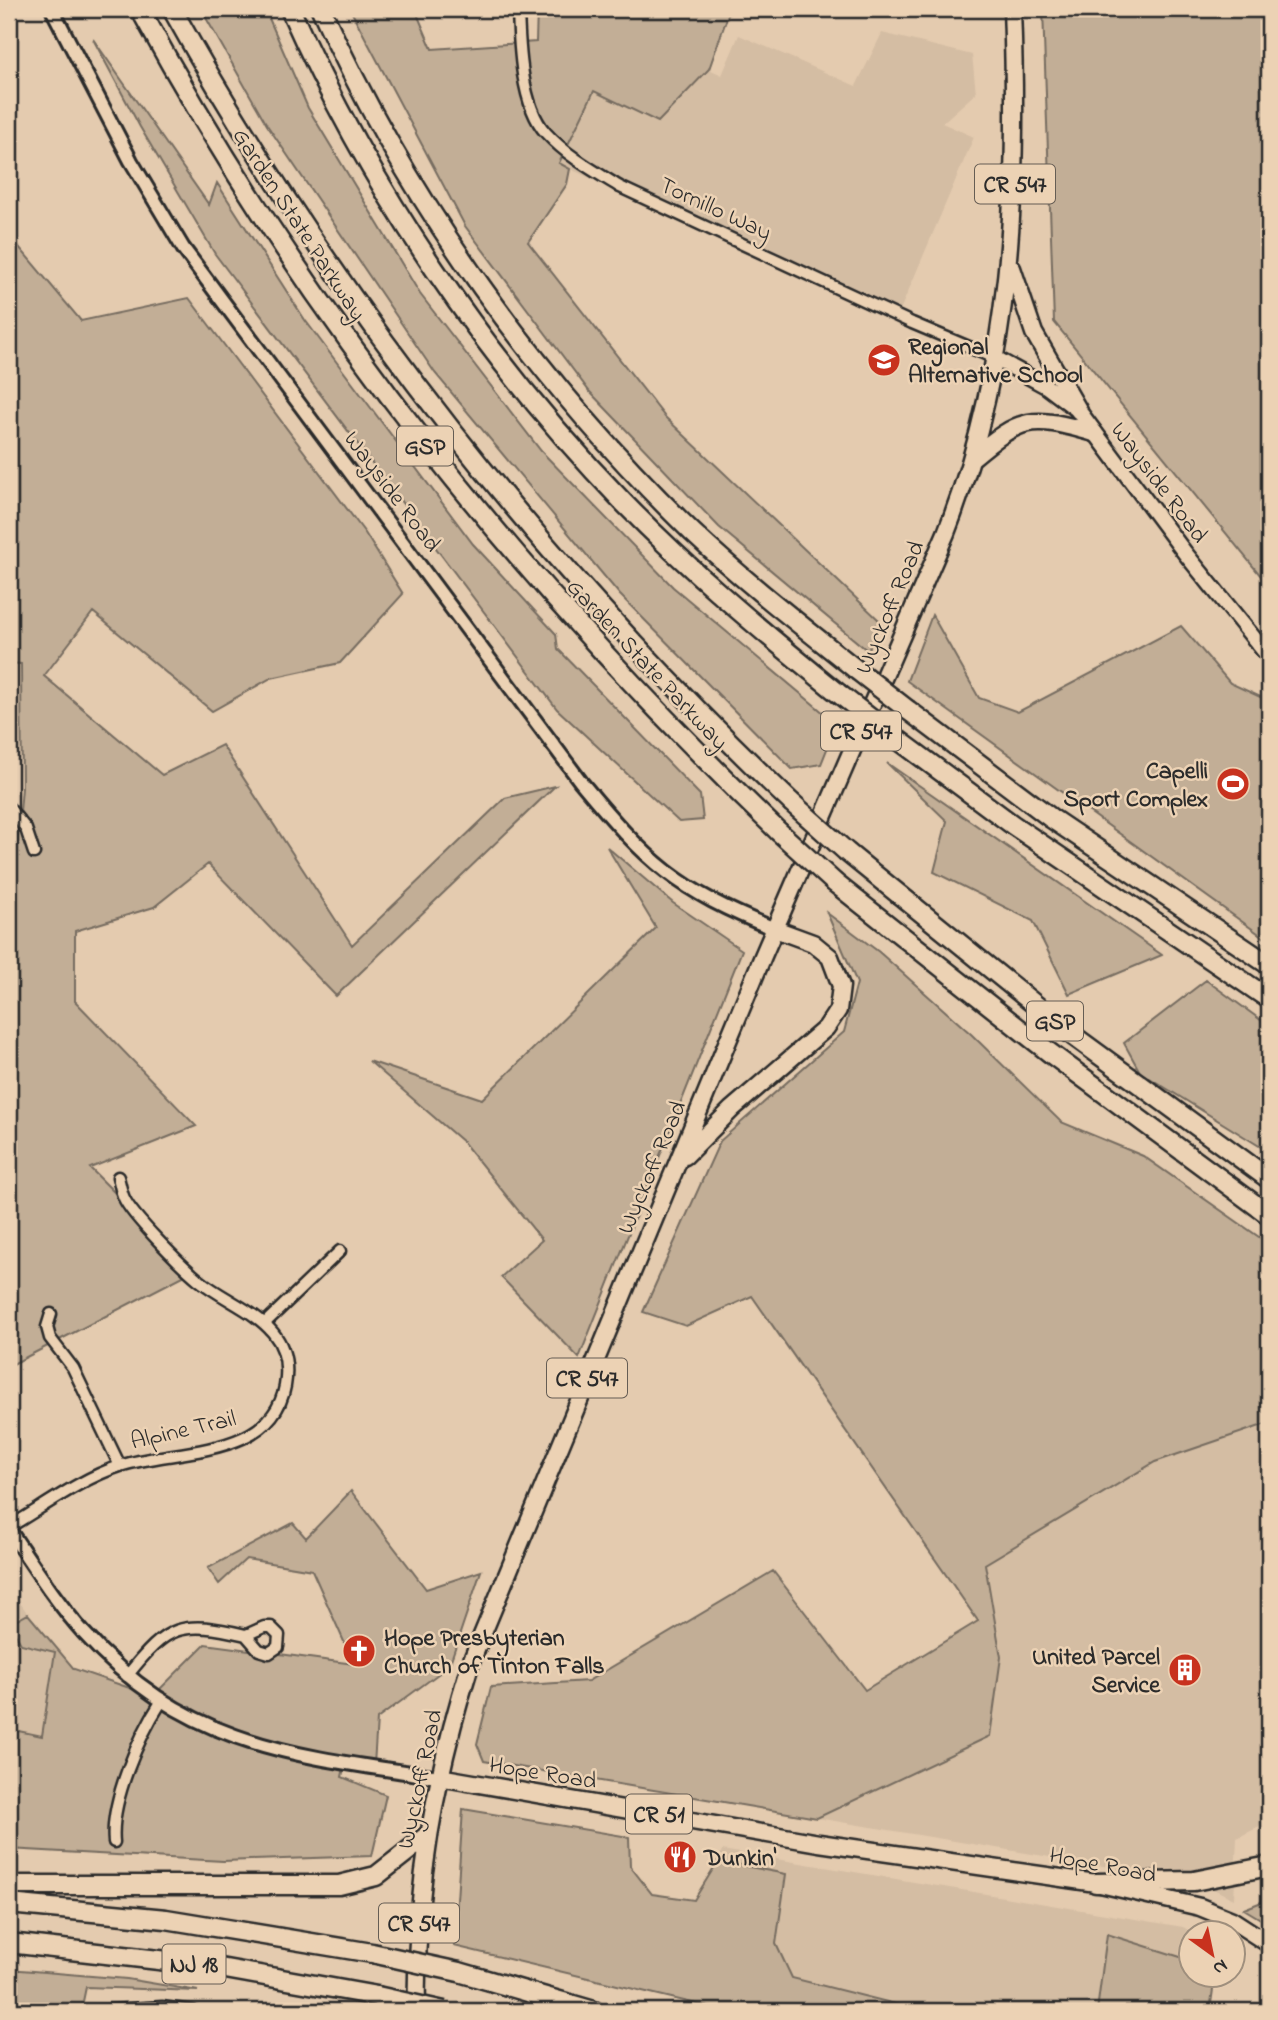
<svg xmlns="http://www.w3.org/2000/svg" width="1278" height="2020" font-family="'Indie Flower',sans-serif">
<style>
.built{fill:#d4bda3}
.green{fill:#c2ae96;stroke:#766c60;stroke-width:2}
.lines{fill:none;stroke-linecap:round;stroke-linejoin:round}
.minor-casing{stroke:#2b2b2b;stroke-width:15}
.tertiary-casing{stroke:#2b2b2b;stroke-width:18}
.secondary-casing{stroke:#2b2b2b;stroke-width:19}
.primary-casing{stroke:#2b2b2b;stroke-width:21}
.motorway-casing{stroke:#2b2b2b;stroke-width:23}
.minor{stroke:#ecd2b4;stroke-width:10}
.tertiary{stroke:#ecd2b4;stroke-width:12}
.secondary{stroke:#ecd2b4;stroke-width:14}
.primary{stroke:#ecd2b4;stroke-width:16}
.motorway{stroke:#ecd2b4;stroke-width:18}
.motorway-bridge-casing{stroke:#2b2b2b;stroke-width:23;stroke-linecap:butt}
.motorway-bridge{stroke:#ecd2b4;stroke-width:18}
.labels{text-anchor:middle;stroke-width:5;stroke-linejoin:round;paint-order:stroke}
.shield{fill:#ecd2b4;stroke:#655d54;stroke-width:2}
.shield-label{font-size:23px;font-weight:bold;fill:#2b2b2b}
.street-label{font-size:24px;fill:#2b2b2b;stroke:#ecd2b4}
.poi-label{font-size:24px;font-weight:bold;fill:#2b2b2b;stroke:#ecd2b4;text-anchor:start}
</style>
<rect width="100%" height="100%" fill="#e4cbaf"/>
<filter id="ink" filterUnits="userSpaceOnUse"><feTurbulence type="fractalNoise" baseFrequency=".0143" numOctaves="2"/><feDisplacementMap in="SourceGraphic" scale="14" xChannelSelector="R" yChannelSelector="G"/><feConvolveMatrix kernelMatrix="1 2 1 2 8 2 1 2 1" color-interpolation-filters="sRGB"/></filter>
<g filter="url(#ink)">
<path class="built" d="M882 33 972 55 976 93 942 123 974 137 898 315 559 164 594 91 658 122 709 69 722 75 739 35 856 86Z
M1269 1423V1822L1237 1838 1234 1899 1199 1882 817 1818 855 1798 1001 1657 984 1564 1155 1462Z
M9 1587 28 1614 10 1624 55 1652 42 1737 9 1729Z
M722 1850 1183 1927 1192 1932 1190 1960 1107 1934 1097 2011H923L792 1978 776 1944 786 1874 718 1861Z"/>
<path class="green" d="M201 9H265L308 108 420 294 541 451 673 587 837 724 821 764 792 769 620 595 435 373 267 125Z
M350 9H415L432 49 536 42 537 9H730L709 69 658 122 594 91 559 163 570 169 567 184 528 242 665 417 880 621 868 651 719 527 589 391 465 226Z
M1043 9H1269V586L1054 322Z
M93 39 209 205 217 183 305 320 473 544 556 634 558 649 700 795 703 820 679 822 557 709 215 254 140 127Z
M9 235 81 321 189 298 365 533 403 594 340 663 271 678 212 711 93 612 44 676 162 775 222 745 352 945 505 798 555 786 336 996 208 864 154 907 75 931V1001L196 1126 90 1168 193 1271 9 1366V876L15 870 22 788 21 664 9 663Z
M932 615 979 698 1018 712 1181 626 1230 683 1269 701V941L907 681Z
M887 763 1162 955 1069 994 1033 921 934 872 947 821Z
M607 847 673 903 742 950 579 1358 501 1277 542 1240 464 1143 369 1061 482 1099 656 928Z
M827 913 879 952 971 1034 1061 1122 1143 1156 1269 1244V1423L1155 1462 985 1564 1001 1657 990 1736 817 1818 484 1761 477 1744 491 1687 588 1681 773 1571 865 1690 978 1621 752 1296 686 1326 643 1312 720 1141 844 1032 857 983Z
M1206 980 1269 1026V1152L1140 1072 1124 1043Z
M351 1491 426 1589 481 1571 449 1666 377 1719 374 1765 345 1763 342 1777 386 1795 372 1856 223 1861 9 1849V1729L42 1736 55 1652 21 1644 10 1624 28 1614 74 1669 153 1696 205 1644 354 1664 312 1570 246 1559 219 1584 208 1568 293 1523 306 1538Z
M463 1809 629 1837 630 1866 652 1894 694 1900 718 1861 786 1874 776 1944 792 1978 923 2011H726L454 1946Z
M1269 1899V1924L1244 1909Z
M1107 1934 1190 1960V1974L1215 1975 1210 2011H1097Z
M9 1969 127 1979 198 1991 86 1987 81 2011H9Z"/>
<g class="lines">
<defs>
<path id="minor" d="M518 9C519 44 521 106 546 133 567 156 594 171 620 187L912 323 995 358
M9 808 26 829 34 853
M51 1314 47 1327 50 1338 73 1368 120 1466
M265 1323 340 1251
M9 1527C45 1506 80 1479 120 1466 173 1448 272 1459 285 1386 296 1322 238 1311 199 1280 183 1267 131 1215 124 1198 121 1192 120 1184 118 1177
M264 1627H271L279 1635 278 1647 269 1653 259 1650 246 1635Z
M127 1676C168 1624 181 1620 246 1635
M114 1842C110 1802 139 1736 161 1702
M98 2011 162 2007 193 2011"/>
<path id="tertiary" d="M52 9 131 161 183 248 581 782C648 863 677 890 775 929
M9 1530C33 1565 56 1602 84 1633 186 1747 297 1756 439 1777"/>
<path id="secondary" d="M995 358 1046 386 1079 411 1185 553 1269 657"/>
<path id="primary" d="M1012 268 1034 333 1079 411
M971 459C1022 416 1031 415 1094 433
M685 1156 732 1109 826 1028 838 1010 841 986 830 957 813 943 775 929
M439 1777 819 1843 1096 1883 1200 1907 1232 1920 1269 1944
M417 2011C414 1890 435 1776 471 1662L763 956 946 533C1012 364 1019 188 1012 9"/>
<path id="motorway" d="M140 9C310 322 522 584 778 831
M172 9C338 308 543 566 791 802
M290 9C371 191 485 359 624 503 691 572 764 633 838 693
M321 9C410 205 538 382 692 532 745 582 802 626 858 671
M908 710 1051 818 1269 965
M896 738 1013 825 1269 999
M848 853 1075 1037 1269 1179
M835 883 1050 1053 1269 1215
M1096 1883 1194 1881 1269 1866
M9 1885H339L376 1876 427 1836
M9 1904 166 1919 372 1953
M9 1943 203 1965 377 1996
M459 1972 594 2011"/>
</defs>
<use href="#minor" class="minor-casing"/>
<use href="#tertiary" class="tertiary-casing"/>
<use href="#secondary" class="secondary-casing"/>
<use href="#primary" class="primary-casing"/>
<use href="#motorway" class="motorway-casing"/>
<use href="#minor" class="minor"/>
<use href="#tertiary" class="tertiary"/>
<use href="#secondary" class="secondary"/>
<use href="#primary" class="primary"/>
<use href="#motorway" class="motorway"/>
<defs>
<path id="motorway-bridge" d="M858 671 908 710
M838 693 896 738
M791 802 848 853
M778 831 835 883
M372 1953 459 1972
M377 1996 444 2011"/>
</defs>
<use href="#motorway-bridge" class="motorway-bridge-casing"/>
<use href="#motorway-bridge" class="motorway-bridge"/>
</g>
</g>
<defs>
<symbol id="school-disc" viewBox="-11 -11 22 22"><circle r="9.5" fill="#c8321e" stroke="#ecd2b4"/><path d="M0-5L7-2L0 1L-7-2ZM-4 1L0 2.5L4 1V4Q0 6-4 4Z" fill="#fff"/></symbol>
<symbol id="stadium-disc" viewBox="-11 -11 22 22"><circle r="9.5" fill="#c8321e" stroke="#ecd2b4"/><path d="M0-5a6.5 5 0 1 0 0 10a6.5 5 0 1 0 0-10ZM-3.5-1.8h7v3.6h-7Z" fill="#fff"/></symbol>
<symbol id="church-disc" viewBox="-11 -11 22 22"><circle r="9.5" fill="#c8321e" stroke="#ecd2b4"/><path d="M-1.2-6h2.4v3.5h3.3v2.4h-3.3V6h-2.4V-.1h-3.3v-2.4h3.3Z" fill="#fff"/></symbol>
<symbol id="building-disc" viewBox="-11 -11 22 22"><circle r="9.5" fill="#c8321e" stroke="#ecd2b4"/><path d="M-4-6H4V6H1V3H-1V6H-4ZM-2.5-4.3h1.7v1.8h-1.7ZM.8-4.3h1.7v1.8H.8ZM-2.5-1h1.7V.8h-1.7ZM.8-1h1.7V.8H.8Z" fill="#fff"/></symbol>
<symbol id="restaurant-disc" viewBox="-11 -11 22 22"><circle r="9.5" fill="#c8321e" stroke="#ecd2b4"/><path d="M-5-6h1v4h1v-4h1v4h1v-4h1v5L-1.5 .5V6h-2V.5L-5-1ZM5-6V6H3V1.5H1.5Q1.5-4 5-6Z" fill="#fff"/></symbol>
</defs>
<g fill-rule="evenodd">
<use href="#school-disc" x="865" y="341" width="38" height="38"/>
<use href="#stadium-disc" x="1214" y="765" width="38" height="38"/>
<use href="#church-disc" x="340" y="1632" width="38" height="38"/>
<use href="#building-disc" x="1166" y="1651" width="38" height="38"/>
<use href="#restaurant-disc" x="661" y="1838" width="38" height="38"/>
</g>
<g class="labels">
<g class="shield">
<rect x="975" y="164.5" width="80" height="39" rx="5"/>
<rect x="397" y="426.5" width="56" height="39" rx="5"/>
<rect x="821" y="711.5" width="80" height="39" rx="5"/>
<rect x="1027" y="1001.5" width="56" height="39" rx="5"/>
<rect x="547" y="1358.5" width="80" height="39" rx="5"/>
<rect x="626" y="1794.5" width="66" height="39" rx="5"/>
<rect x="379" y="1903.5" width="80" height="39" rx="5"/>
<rect x="162.5" y="1944.5" width="63" height="39" rx="5"/>
</g>
<g class="shield-label">
<text x="1015" y="192">CR 547</text>
<text x="425" y="454">GSP</text>
<text x="861" y="739">CR 547</text>
<text x="1055" y="1029">GSP</text>
<text x="587" y="1386">CR 547</text>
<text x="659" y="1822">CR 51</text>
<text x="419" y="1931">CR 547</text>
<text x="194" y="1972">NJ 18</text>
</g>
<g class="street-label">
<text transform="translate(716 208) rotate(25)" y="8">Tornillo Way</text>
<text transform="translate(300 224) rotate(57)" y="8">Garden State Parkway</text>
<text transform="translate(1160 482) rotate(53)" y="8">Wayside Road</text>
<text transform="translate(393 491) rotate(53)" y="8">Wayside Road</text>
<text transform="translate(889 607) rotate(-67)" y="8">Wyckoff Road</text>
<text transform="translate(648 664) rotate(47)" y="8">Garden State Parkway</text>
<text transform="translate(651 1167) rotate(-67)" y="8">Wyckoff Road</text>
<text transform="translate(183 1429) rotate(-13)" y="8">Alpine Trail</text>
<text transform="translate(543 1772) rotate(9)" y="8">Hope Road</text>
<text transform="translate(419 1779) rotate(-78)" y="8">Wyckoff Road</text>
<text transform="translate(1103 1864) rotate(11)" y="8">Hope Road</text>
</g>
<g class="poi-label">
<text x="908" y="354">Regional<tspan x="908" dy="28">Alternative School</tspan></text>
<text x="1208" y="778" text-anchor="end">Capelli<tspan x="1208" dy="28">Sport Complex</tspan></text>
<text x="384" y="1645">Hope Presbyterian<tspan x="384" dy="28">Church of Tinton Falls</tspan></text>
<text x="1160" y="1664" text-anchor="end">United Parcel<tspan x="1160" dy="28">Service</tspan></text>
<text x="704" y="1865">Dunkin'</text>
</g>
</g>
<rect width="1278" height="2020" fill="none" stroke="#ecd2b4" stroke-width="35"/>
<rect x="18" y="18" width="1243" height="1985" fill="none" stroke="#2b2b2b" stroke-width="2.5" filter="url(#ink)"/>
<g transform="translate(1212 1954) rotate(147)"><circle r="33" fill="#ecd2b4" stroke="#9f8f7d" stroke-width="2"/>
<path d="M0-5L12 26L0 18L-12 26Z" fill="#c8321e"/>
<text y="-10" font-size="19" font-weight="bold" text-anchor="middle" fill="#2b2b2b">N</text>
</g>
</svg>
